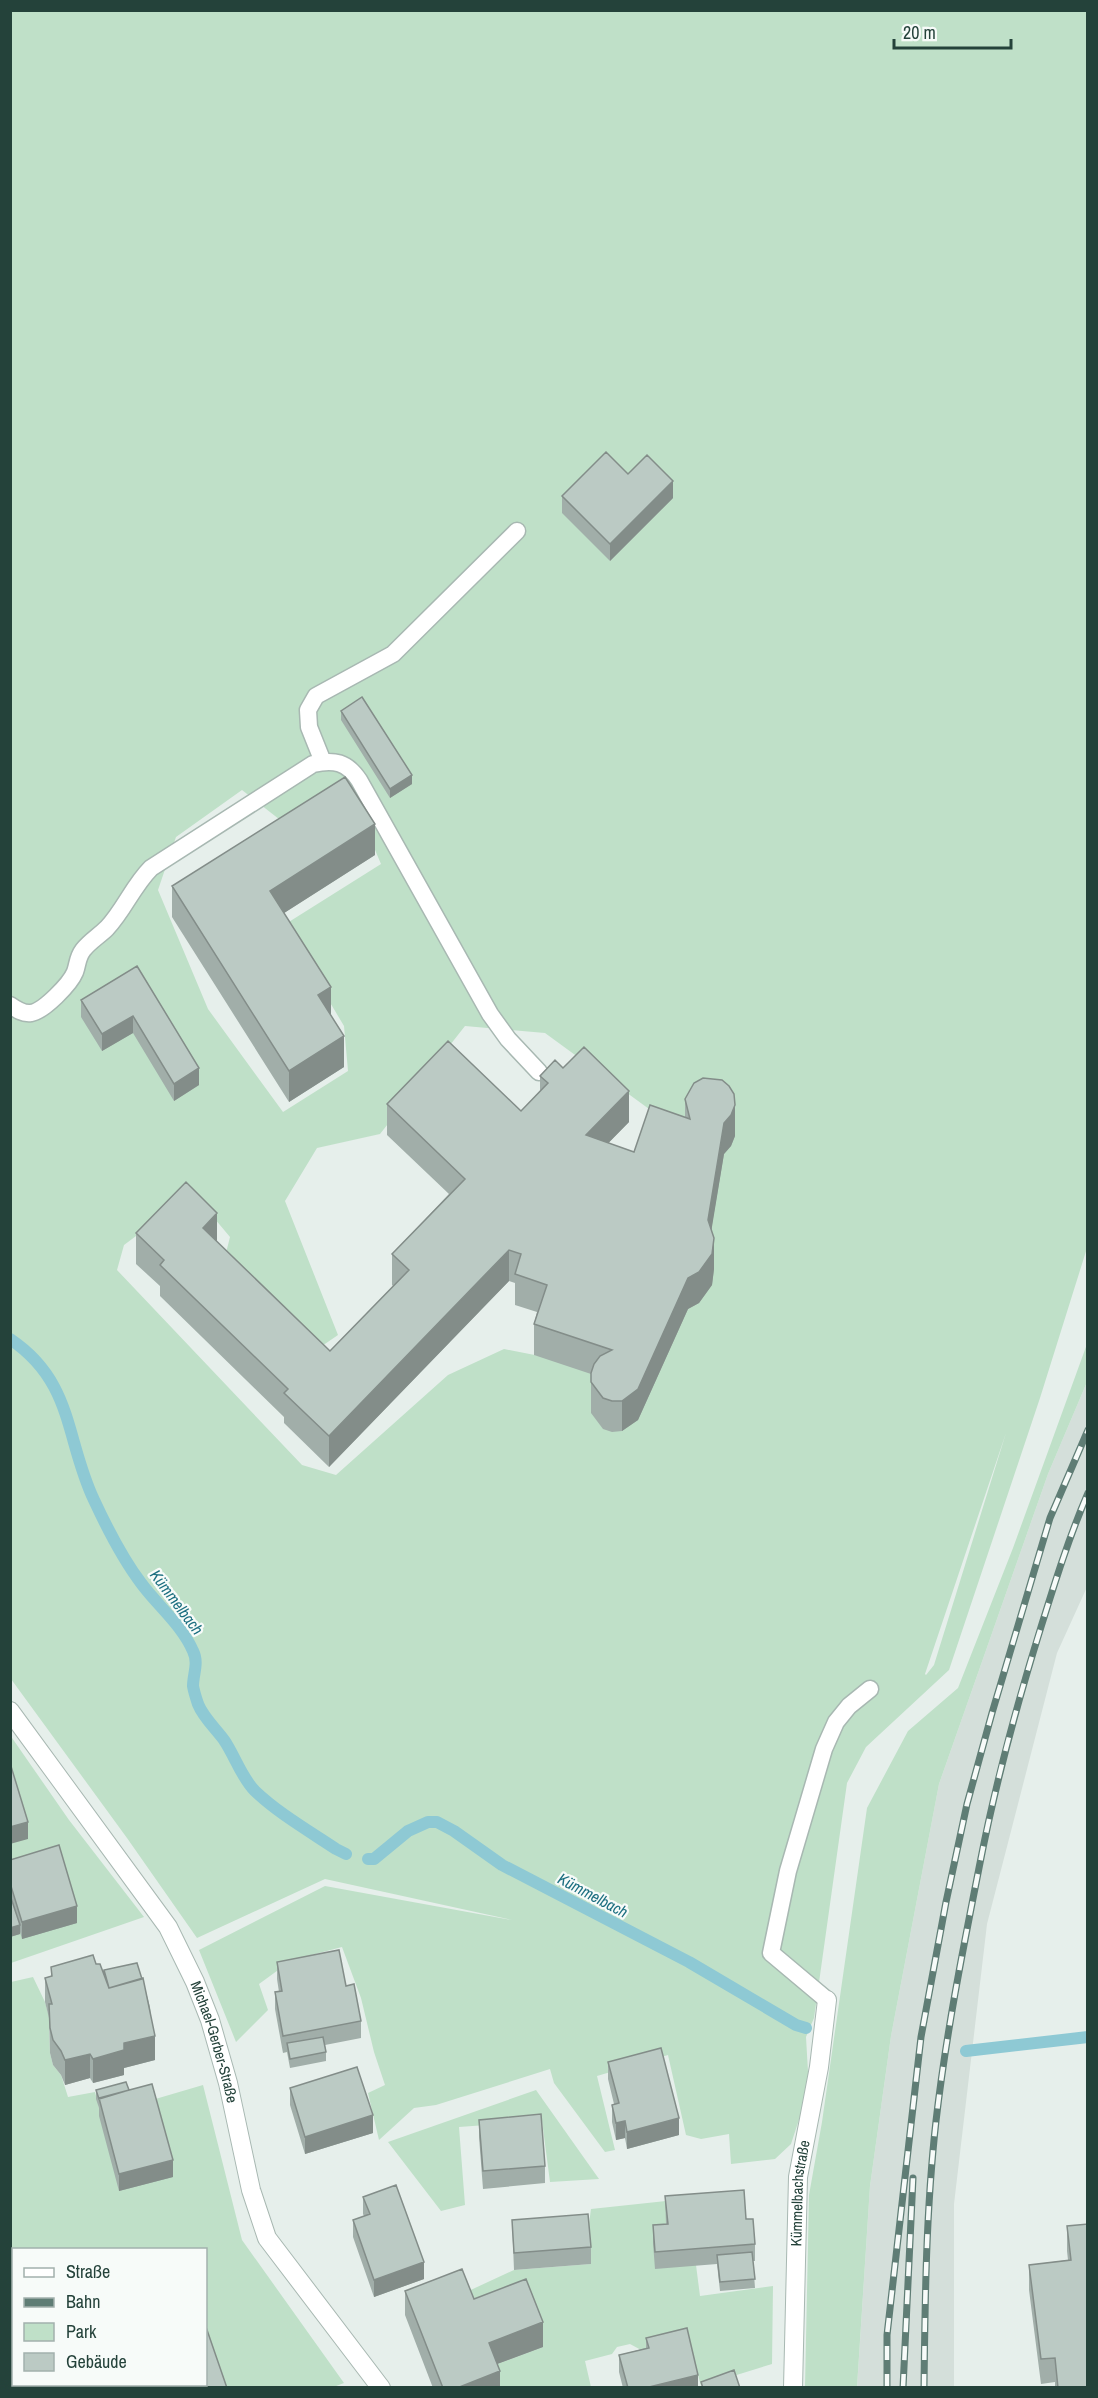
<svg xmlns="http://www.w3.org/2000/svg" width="1098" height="2398" font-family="'Archivo Narrow',sans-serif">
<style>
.built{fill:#d4dfda}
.green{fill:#bfe0c8;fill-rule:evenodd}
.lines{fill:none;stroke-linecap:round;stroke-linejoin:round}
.stream{stroke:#8ec9d4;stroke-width:12}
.lane-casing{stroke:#a8b8b2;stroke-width:19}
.street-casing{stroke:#a8b8b2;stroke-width:20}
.lane{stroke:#fff;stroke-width:16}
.street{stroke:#fff;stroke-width:18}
.rail-casing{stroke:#5f7d75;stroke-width:7}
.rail{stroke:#f7fbf9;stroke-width:4.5;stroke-dasharray:14;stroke-linecap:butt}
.wall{fill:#a1aea9}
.shaded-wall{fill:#838d89}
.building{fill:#bbcac4;stroke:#838d89;stroke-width:1.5}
.labels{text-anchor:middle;stroke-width:4.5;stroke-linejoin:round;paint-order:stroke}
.street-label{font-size:15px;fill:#24423a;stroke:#f7fbf9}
.water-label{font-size:16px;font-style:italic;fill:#1c6f80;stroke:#f7fbf9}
</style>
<rect width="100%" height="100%" fill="#e6efeb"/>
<path class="built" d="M1087 1382V1587L1057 1653 987 1924 954 2204V2387L857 2388 870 2186 891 2036 939 1784 1048 1474Z"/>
<path class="green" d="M10 11H1087V1248L1040 1398 949 1670 866 1747 847 1783 814 2018 806 2037 809 2089 791 2144 775 2159 731 2164 729 2134 701 2139 686 2135 668 2055 597 2076 615 2150 605 2152 554 2083 550 2069 436 2105 414 2108 379 2140 368 2093 385 2085 374 2052 361 1998 342 1947 292 1960 259 1984 268 2010 236 2042 199 1950 325 1886 512 1920 325 1879 197 1938 127 1838 11 1679ZM242 790 284 823 353 798 381 864 284 925 344 1026 348 1071 283 1112 208 1009 158 890 176 837ZM465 1026 545 1033 660 1117 626 1373 504 1349 448 1375 336 1475 302 1465 117 1270 124 1245 184 1200 204 1206 230 1237 225 1257 319 1348 338 1335 285 1201 317 1148 380 1134ZM1006 1433 934 1665 926 1675 925 1674Z
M1087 1344V1382L1048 1474 939 1784 891 2036 870 2186 857 2387H805L809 2195 822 2122 867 1808 908 1731 958 1688 1013 1548Z
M10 1735 69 1820 144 1917 11 1963Z
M33 1977 45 2002 52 2028 49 2029 50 2053 53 2065 61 2075 68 2097 95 2092 101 2115 203 2085 242 2240 344 2383 331 2388 218 2387 206 2351V2250H14L13 2266 11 2258V1982Z
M536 2090 599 2179 550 2182 542 2121 459 2127 465 2205 441 2211 388 2142Z
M666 2201 668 2241 696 2265 700 2296 773 2286 772 2364 701 2386 689 2342 643 2351 630 2344 617 2347 612 2354 585 2361 591 2387H497L489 2367 543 2347 474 2324 462 2294 514 2270 591 2264 588 2231 591 2209Z"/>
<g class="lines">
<path class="stream" d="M10 1339C74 1382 65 1439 94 1500 107 1528 122 1558 141 1583 157 1605 182 1625 193 1651 199 1663 193 1674 193 1686 194 1692 196 1698 198 1704 203 1717 216 1729 224 1740 235 1756 241 1777 255 1791 278 1813 309 1831 336 1849L346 1854
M368 1859H374L408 1831 428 1822H437L454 1831 502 1865 689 1962 796 2025 806 2028
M966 2051 1088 2037"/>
<defs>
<path id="lane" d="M323 762 309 727 308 710 316 696 393 654 517 531
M10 1005C17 1010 23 1014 31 1013 44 1011 70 984 75 972 78 964 77 958 83 950 90 941 99 936 107 928 124 910 133 886 151 868L313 764C334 759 347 762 359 780L490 1014 508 1039 539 1072
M827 2000 771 1953 788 1871 824 1749 836 1722 849 1706 870 1689"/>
<g id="street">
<path id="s1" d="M10 1711 168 1927 195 1982 210 2020 228 2083 251 2190 267 2238 381 2388"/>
<path id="s2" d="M793 2388 798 2177 819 2067 827 2000"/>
</g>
</defs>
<use href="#lane" class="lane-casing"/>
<use href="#street" class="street-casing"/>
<use href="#lane" class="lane"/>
<use href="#street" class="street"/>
<defs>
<path id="rail" d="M887 2388V2335L921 2037 946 1902 967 1804 992 1713 1050 1518 1088 1430
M903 2388 913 2178
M924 2388C925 2299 926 2210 936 2121 946 2034 963 1949 980 1863 996 1781 1016 1707 1041 1627 1055 1582 1069 1537 1088 1493"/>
</defs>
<use href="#rail" class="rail-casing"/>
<use href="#rail" class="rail"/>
</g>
<path class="wall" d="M628 474 673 498 610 561 562 513V496Z
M341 711 412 784 390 798 341 720Z
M375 855 284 913 331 1015 344 1067 289 1102 172 917V886Z
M137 966 199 1085 174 1101 133 1033 102 1051 81 1017V1000Z
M563 1068 629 1122 608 1143 634 1152 685 1117V1099L735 1136 731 1146 724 1154 711 1230 714 1269 712 1285 699 1303 688 1309 638 1420 622 1431 612 1432 603 1429 591 1413V1374L534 1355V1324L537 1312 515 1305V1283L509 1281 329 1467 284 1423V1417L160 1296V1286L136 1264V1233L217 1242 330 1351 393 1286 392 1285V1254L449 1194 387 1135V1104L521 1111 540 1091V1076Z
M10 1860 77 1923 22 1939 20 1932V1934L10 1937Z
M277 1962 346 1986 361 2021V2038L325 2045 326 2052V2061L290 2068 287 2052 283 2053 275 2009V1992H279L277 1979Z
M96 1964 104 1974V1970L146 1992 150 2007 155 2060 124 2068V2075L93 2083 90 2078 65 2085 61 2075 53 2065 50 2053 49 2018 45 2002V1978L51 1976V1967Z
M608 2062 679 2135 627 2149 625 2138 616 2140 612 2122V2105L614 2104 608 2079Z
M290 2088 373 2133 305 2154 290 2105Z
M96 2090H129L173 2177 119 2191 99 2116V2108L96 2099Z
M479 2120 545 2166V2183L483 2189 479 2137Z
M665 2196 746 2219 755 2244V2261H753L755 2288 720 2291 717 2264 655 2269 653 2243V2225L666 2224Z
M363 2197 424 2279 374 2297 353 2237V2220L364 2216 363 2214Z
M512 2220 591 2247V2264L514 2270Z
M1067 2226 1088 2388H1055V2382L1041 2384 1029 2290V2265L1068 2260 1067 2251Z
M405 2291 474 2299 543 2347 497 2364 500 2388H433L405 2315Z
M646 2338 698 2388H623L619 2372V2355L646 2348Z"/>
<path class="shaded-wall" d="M673 481V498L610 561V544Z
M412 775V784L390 798V789Z
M375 824V855L270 922V891Z
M331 987V1018L318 995Z
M133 1016V1033L102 1051V1034Z
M344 1036V1067L289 1102V1071Z
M199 1068V1085L174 1101V1084Z
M629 1091V1122L586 1166V1135Z
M735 1105V1136L731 1146 724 1154 708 1251V1220L724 1123Z
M217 1213V1244L203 1228Z
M714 1238V1269L712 1285 699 1303 688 1309 638 1420 622 1431V1401L688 1278Z
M509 1250V1281L329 1467V1436Z
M28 1822V1839L10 1844V1827Z
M77 1906V1923L22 1939V1922Z
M20 1925V1934L10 1937V1928Z
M155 2036V2060L124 2068V2075L93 2083V2059L124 2043Z
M90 2054V2078L65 2085V2060Z
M373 2115V2133L305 2154V2137Z
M679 2118V2135L627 2149V2132Z
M625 2121V2138L616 2140V2123Z
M173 2160V2177L119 2191V2174Z
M424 2262V2279L374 2297V2280Z
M543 2322V2347L489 2367V2343Z
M500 2371V2388H457Z
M698 2375V2388H645Z"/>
<path class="building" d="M606 452 628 474 647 455 673 481 610 544 562 496Z
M362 697 412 775 390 789 341 711Z
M345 777 375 824 270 891 331 987 318 995 344 1036 289 1071 172 886Z
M137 966 199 1068 174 1084 133 1016 102 1034 81 1000Z
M448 1041 521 1111 548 1083 540 1076 555 1060 563 1068 584 1047 629 1091 586 1135 634 1152 650 1105 690 1119 685 1099 694 1083 703 1078 722 1080 729 1086 734 1094 735 1105 731 1115 724 1123 708 1220 714 1238 712 1254 699 1272 688 1278 638 1389 622 1401H612L603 1398 591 1382V1373L594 1364 600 1356 612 1350 534 1324 547 1285 515 1274 521 1254 509 1250 329 1436 284 1393 288 1389 160 1265 164 1260 136 1233 186 1182 217 1213 203 1228 330 1351 409 1270 392 1254 465 1179 387 1104Z
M10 1763 28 1822 10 1827Z
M59 1845 77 1906 22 1922 10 1883V1860Z
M10 1895 20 1925 10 1928Z
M339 1950 346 1986 354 1984 361 2021 283 2036 275 1992 282 1991 277 1962Z
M93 1955 96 1964H100L109 1988 143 1978 155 2036 124 2043V2050L93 2059 90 2054 65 2060 61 2051 53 2040 50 2028 49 2004H52L45 1978 52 1976 51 1967Z
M137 1963 142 1979 109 1988 104 1970Z
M323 2037 326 2052 290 2059 287 2043Z
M661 2048 679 2118 627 2132 625 2121 616 2123 612 2105 619 2103 608 2062Z
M357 2067 373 2115 305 2137 290 2088Z
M126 2082 129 2090 99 2099 96 2090Z
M152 2084 173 2160 119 2174 99 2098Z
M541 2114 545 2166 483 2171 479 2120Z
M396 2185 424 2262 374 2280 353 2220 370 2214 363 2197Z
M744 2190 746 2219H753L755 2244 655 2252 653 2225 668 2224 665 2196Z
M588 2214 591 2247 514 2253 512 2220Z
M1088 2224V2388H1058L1055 2358 1041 2359 1029 2265 1071 2260 1067 2226Z
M752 2252 755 2279 720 2282 717 2255Z
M462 2269 474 2299 526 2279 543 2322 489 2343 500 2371 457 2388H443L405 2291Z
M206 2327 227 2388H119L128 2385H206Z
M687 2328 698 2375 645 2388H628L619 2355 649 2348 646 2338Z
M734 2370 740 2388H703L701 2382Z"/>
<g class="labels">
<g class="street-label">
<text dy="5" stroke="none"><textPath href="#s1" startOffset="392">Michael-Gerber-Straße</textPath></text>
<text dy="5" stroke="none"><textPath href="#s2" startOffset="195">Kümmelbachstraße</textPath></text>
</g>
<g class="water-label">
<text transform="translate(177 1602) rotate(53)" y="6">Kümmelbach</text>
<text transform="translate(593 1895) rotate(28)" y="6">Kümmelbach</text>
</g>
</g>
<rect width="1098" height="2398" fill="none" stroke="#24423a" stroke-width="24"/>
<rect x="12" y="2248" width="195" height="138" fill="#f7fbf9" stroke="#a3b1ad" stroke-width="1.5"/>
<rect x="24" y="2268" width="30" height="9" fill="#ffffff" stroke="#a3b1ad" stroke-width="1.5"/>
<text x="66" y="2278" font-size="18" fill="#24423a">Straße</text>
<rect x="24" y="2298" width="30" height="9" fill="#5f7d75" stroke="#a3b1ad" stroke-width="1.5"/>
<text x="66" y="2308" font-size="18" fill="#24423a">Bahn</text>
<rect x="24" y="2323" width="30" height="18" fill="#bfe0c8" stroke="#a3b1ad" stroke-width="1.5"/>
<text x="66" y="2338" font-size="18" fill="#24423a">Park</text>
<rect x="24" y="2353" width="30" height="18" fill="#bbcac4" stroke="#a3b1ad" stroke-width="1.5"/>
<text x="66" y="2368" font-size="18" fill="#24423a">Gebäude</text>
<path d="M894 39v9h117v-9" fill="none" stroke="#24423a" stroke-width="3"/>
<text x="903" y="39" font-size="18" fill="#24423a" stroke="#f7fbf9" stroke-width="4.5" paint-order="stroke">20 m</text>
</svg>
